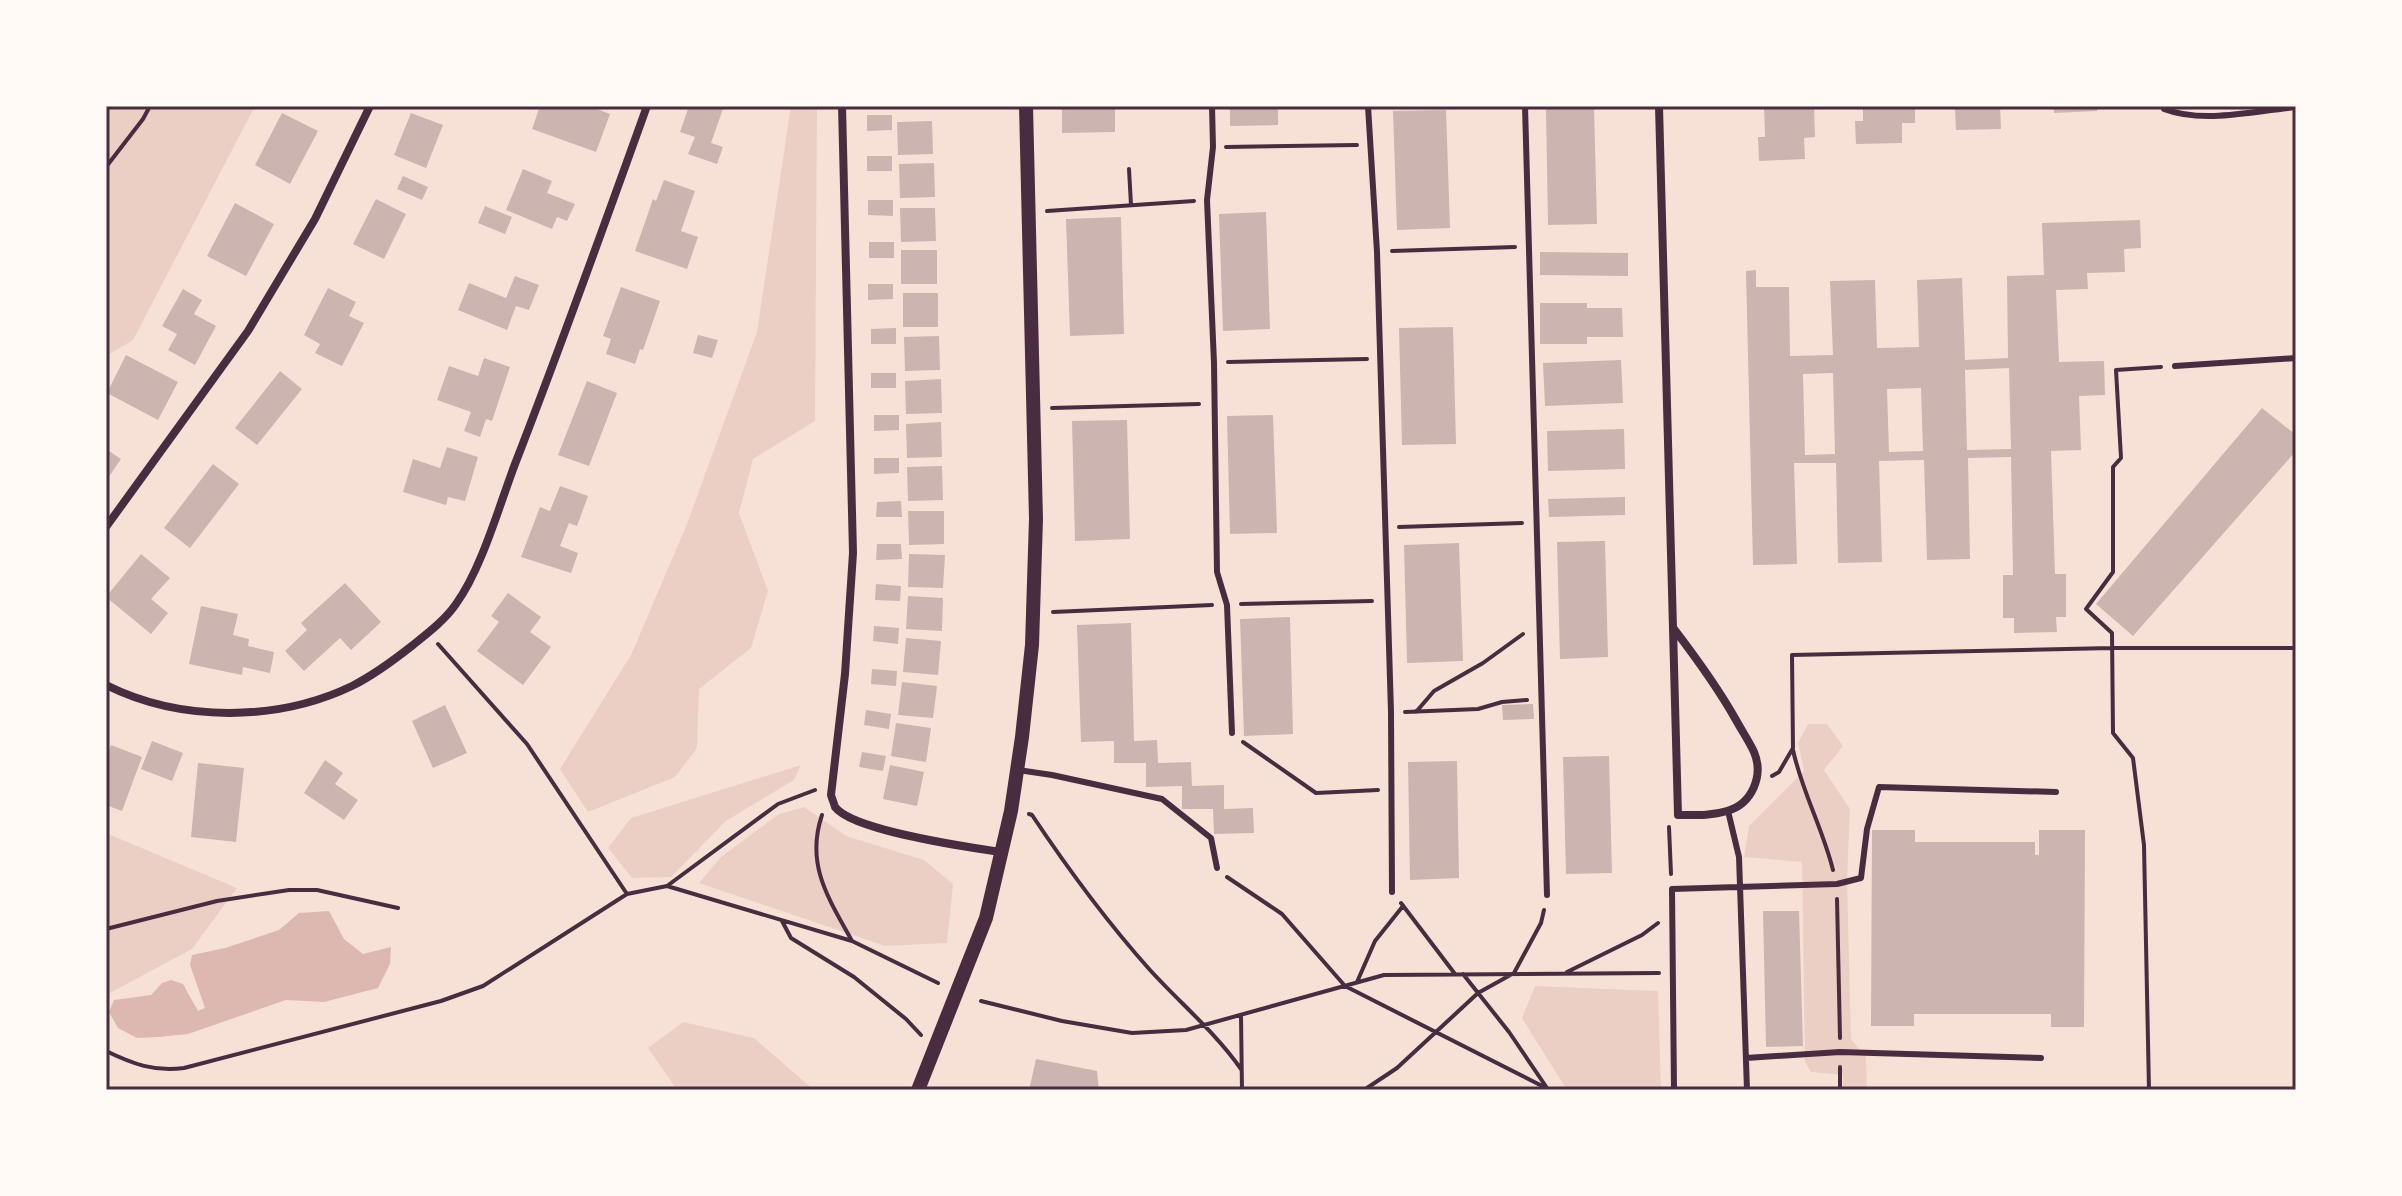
<svg xmlns="http://www.w3.org/2000/svg" width="2402" height="1196" font-family="'Alegreya Sans',sans-serif">
<style>
.green{fill:#ebcfc5}
.water{fill:#dcb8b0}
.building{fill:#ccb4b1;fill-rule:evenodd}
.lines{fill:none;stroke-linecap:round;stroke-linejoin:round}
.path{stroke:#4a2c40;stroke-width:4}
.service{stroke:#4a2c40;stroke-width:6}
.minor{stroke:#4a2c40;stroke-width:8}
.tertiary{stroke:#4a2c40;stroke-width:14}
.neatline{fill:none;stroke:#4a2c40;stroke-width:3}
</style>
<rect width="100%" height="100%" fill="#f7e1d7"/>
<path class="green" d="M106 106H255L133 340 106 356Z
M791 106H817L815 421 753 459 739 513 768 591 751 648 699 689 697 748 675 777 588 812 560 769 631 655 687 524 757 332Z
M1808 724H1827L1843 746 1824 770 1850 809 1847 879 1851 1039 1866 1057 1867 1090H1843V1075L1811 1072 1805 1062 1802 862 1744 857 1749 826 1804 771 1798 743Z
M801 765 794 780 726 821 671 877 632 878 608 848 631 818Z
M804 807 846 836 924 860 953 884 947 943 885 946 699 883 721 857 779 814Z
M106 833 237 888 192 949 108 994 106 998Z
M1535 986 1658 991 1661 1090H1567L1522 1018Z
M683 1022 754 1038 814 1090H677L648 1048Z"/>
<path class="water" d="M329 911 344 939 363 954 391 947 390 964 378 988 324 1002 286 1000 188 1034 159 1037 137 1038 118 1028 109 1012 114 1000 151 995 162 983 171 980 183 984 198 1011 205 1008 190 965 192 955 225 948 279 930 299 913Z"/>
<path class="building" d="M540 106H589L610 114 596 152 532 129Z
M689 106H724L711 143 723 147 717 164 688 154 695 137 680 132Z
M1062 106H1115V132L1062 133Z
M1230 106H1278V125L1230 126Z
M1764 106H1814L1815 137 1804 138 1805 159 1759 161 1758 137H1765Z
M1863 106H1915V123H1902V143L1856 144 1855 121H1863Z
M1965 106H2000L2001 129 1956 130 1955 108Z
M2054 106H2097V111L2054 113Z
M1594 107 1597 224 1548 225 1546 108Z
M1446 110 1450 228 1397 230 1393 111Z
M282 113 318 131 290 184 255 165Z
M411 113 443 125 426 168 394 155Z
M867 115H892V130L867 131Z
M932 121 933 154 898 155 897 122Z
M867 156H892V171H867Z
M934 163 935 197 900 198 899 164Z
M523 169 552 181 547 193 575 204 567 221 557 217 552 229 506 210Z
M403 176 428 187 422 200 397 189Z
M664 180 695 191 681 231 698 237 687 269 635 251 653 199 656 201Z
M376 199 406 214 384 259 353 244Z
M868 200H893V216L868 215Z
M235 203 274 224 246 276 207 256Z
M485 206 512 217 505 234 478 223Z
M900 208H935L936 241 901 242Z
M1266 212 1270 329 1223 331 1219 214Z
M1121 217 1124 334 1070 336 1066 219Z
M2140 220 2141 248 2124 249 2125 272 2087 273 2088 289 2056 290 2059 362 2104 361 2105 395 2079 396 2081 450 2051 451 2055 574H2066V617H2056L2057 632 2014 633V618H2003V575H2013L2011 457 1968 458 1970 559 1927 560 1924 460 1879 461 1882 562 1838 563 1836 463H1794L1797 564 1753 565 1746 271 1756 270V287H1789L1790 356 1833 355 1830 281 1875 280 1877 348 1919 347 1917 280 1962 278 1965 360 2008 358 2007 276 2044 275 2042 223ZM2009 368 2011 449 1967 450 1965 370ZM1833 373 1835 454 1805 455 1803 374ZM1921 388 1923 451 1889 452 1887 389Z
M869 242H894V258H869Z
M901 250H937V284H901Z
M1540 252 1628 253V276L1540 275Z
M515 276 539 285 529 310 516 306 507 330 458 310 469 283 506 298Z
M868 284H893V299L868 300Z
M621 287 660 301 643 350 640 349 635 364 606 354 611 339 603 336Z
M328 288 356 302 349 316 364 323 342 366 315 353 320 344 304 335Z
M183 289 202 300 194 314 216 326 195 365 168 350 177 334 162 326Z
M903 293H938V327H903Z
M1540 303H1587V308H1622L1623 337H1587V344H1540Z
M1453 327 1456 444 1402 445 1399 328Z
M896 328V344H871V329Z
M698 335 718 340 712 358 693 353Z
M939 336 940 370 905 371 904 337Z
M126 355 178 382 158 420 107 393Z
M484 358 510 367 492 421 486 419 480 437 464 431 471 412 437 400 449 366 478 376Z
M1621 360 1623 403 1545 406 1543 363Z
M280 371 302 389 257 445 235 428Z
M871 373H896V388H871Z
M941 379 942 413 906 414 905 381Z
M587 381 617 393 589 466 558 455Z
M2262 408 2296 435V451L2133 636 2096 604Z
M874 415H899V430L874 431Z
M1273 415 1277 533 1230 534 1227 416Z
M1127 420 1130 539 1075 541 1072 421Z
M941 422 942 457 907 458 906 424Z
M1624 429 1625 469 1548 471 1547 431Z
M447 447 478 457 465 501 448 497 446 505 403 492 413 459 440 468Z
M106 449 121 459 106 481Z
M874 458H899V473L874 474Z
M213 464 239 484 190 548 164 528Z
M942 466 943 500 908 501 907 467Z
M560 486 588 496 577 526 569 523 560 546 578 553 571 573 521 557 540 507 550 511Z
M1625 497V515L1549 517 1548 499Z
M901 501 902 517H876L877 502Z
M908 511H944V544L909 545Z
M1605 541 1608 657 1560 659 1557 542Z
M1459 543 1463 661 1407 663 1404 545Z
M877 544H901L902 559 876 560Z
M141 554 170 578 151 599 168 613 151 634 106 597Z
M909 554 945 555 943 588 908 587Z
M345 583 381 622 351 650 340 638 304 671 285 651 307 630 301 623Z
M876 584 901 586 900 601 875 600Z
M508 593 541 617 530 632 551 647 523 685 477 651 499 622 491 616Z
M908 596 943 598 942 631 906 629Z
M201 606 238 614 233 635 249 639 248 646 274 652 270 673 243 667 242 675 189 664Z
M1290 617 1293 734 1244 736 1240 619Z
M1131 623 1134 741 1157 740 1158 763 1191 762 1192 786 1224 785V809L1253 808 1254 833 1214 834 1213 809H1182V786L1146 787V763H1114V741L1081 742 1077 625Z
M874 626 899 628 898 644 873 641Z
M906 638 941 641 938 675 903 672Z
M872 669 897 671 896 686 871 684Z
M902 682 937 686 933 718 898 715Z
M1533 704 1534 719 1503 720 1502 705Z
M445 705 467 753 433 768 412 721Z
M866 710 891 714 889 729 864 725Z
M896 723 931 728 926 762 891 756Z
M152 741 183 753 172 781 141 769Z
M111 745 142 757 122 811 106 805V759Z
M862 752 886 756 883 771 859 767Z
M1609 756 1612 873 1566 874 1563 757Z
M325 760 343 773 335 784 358 800 344 820 304 793Z
M1457 761 1459 878 1410 880 1408 762Z
M198 763 244 768 236 842 191 837Z
M890 765 924 772 917 806 883 799Z
M1872 830H1915V842H2035V855H2039V830H2085L2084 1027H2051V1014H1914V1026H1871Z
M1763 911H1799L1803 1046 1766 1047Z
M1036 1059 1097 1071 1099 1090H1029Z"/>
<g class="lines">
<path class="path" d="M1226 147 1357 145
M106 167 143 119 150 106
M1129 169 1131 205
M1047 211 1194 201
M1392 251 1515 247
M1228 362 1367 359
M1052 408 1199 404
M1399 527 1522 523
M1241 604 1372 601
M1053 612 1212 605
M438 644 527 744 627 894
M1405 712 1478 709 1502 702 1527 700
M1416 712 1434 691 1483 663 1523 634
M1243 742 1316 793 1378 790
M1793 750C1802 792 1823 829 1833 870
M1772 776 1779 772 1793 748 1792 655 2112 648H2296
M1029 814 1032 815C1068 869 1107 922 1150 970 1181 1004 1215 1032 1241 1069
M822 815C805 865 829 899 852 941
M1669 827 1671 874
M1227 877 1282 914 1345 986 1548 1089
M667 886 852 941 938 983
M1837 899 1840 1038
M1401 903 1455 974
M782 921 791 938 854 977 906 1019 921 1035
M106 929 217 901 289 890H317L398 908
M1567 972 1642 935 1658 923
M1463 974 1509 1032 1547 1088
M1357 982 1375 941 1403 906
M981 1001 1062 1021 1132 1033 1186 1030 1384 975 1659 973
M1241 1016 1242 1090
M106 1051C133 1064 154 1072 184 1068L441 1001 483 986 627 894 667 886 778 804 815 790
M1364 1090 1397 1068 1478 993 1514 973 1541 923 1544 910
M1840 1090V1067
M2149 1090 2144 845 2133 758 2113 733 2112 633 2086 609 2113 572V467L2121 458 2116 370 2161 367"/>
<path class="service" d="M1212 106 1213 147 1207 200 1214 363 1217 572 1227 605 1232 733
M1368 106 1377 252 1391 712 1392 892
M1525 106 1547 895
M2164 106V109C2203 124 2255 111 2296 107
M2175 366 2296 358
M1018 770 1052 775 1162 799 1211 838 1217 868
M1728 811 1739 857 1747 1090
M1746 1058 1840 1052 2041 1058
M1674 1090 1672 889 1837 884 1861 878 1867 829 1879 787 2056 792"/>
<path class="minor" d="M842 106 853 553 845 674 831 795C831 796 835 806 835 807 853 831 968 847 1000 852
M1659 106 1678 815C1694 815 1711 816 1727 811 1752 804 1764 776 1754 752 1749 741 1742 731 1736 720 1718 688 1697 659 1674 629
M106 527 248 331 315 219 370 106
M106 685C180 722 277 722 352 686 374 675 394 660 413 645 428 633 445 620 456 604 482 568 499 506 515 464 561 346 604 226 647 106"/>
<path class="tertiary" d="M918 1090 986 918 1011 811 1022 737 1032 645 1036 519 1026 106"/>
</g>
<rect width="2402" height="1196" fill="none" stroke="#fffaf5" stroke-width="216"/>
<rect x="108" y="108" width="2186" height="980" class="neatline"/>
</svg>
